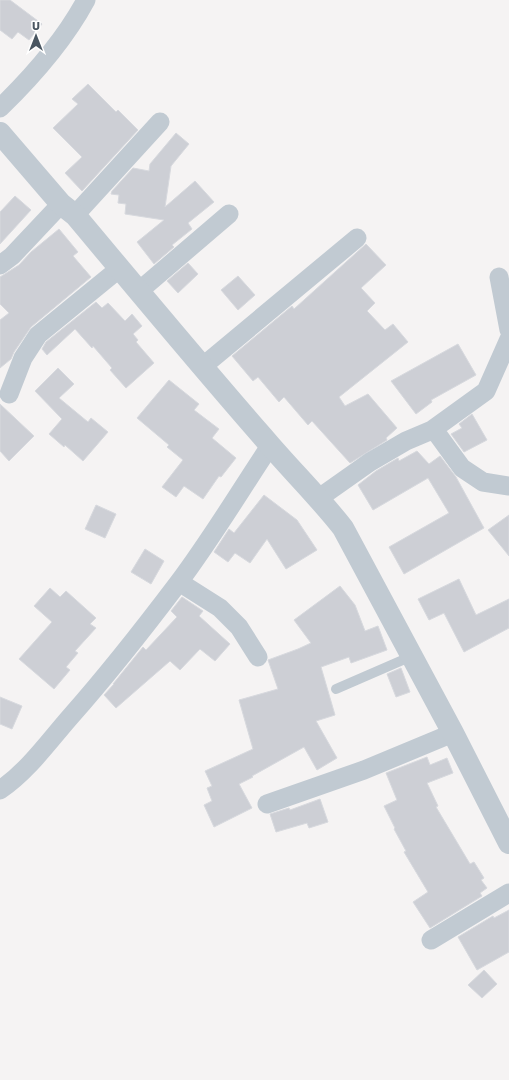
<svg xmlns="http://www.w3.org/2000/svg" width="509" height="1080" font-family="Rubik,sans-serif">
<style>
.building{fill:#cdcfd5;stroke:#d7d9de}
.lines{fill:none;stroke-linecap:round;stroke-linejoin:round}
.service{stroke:#c1cad2;stroke-width:10}
.minor{stroke:#c1cad2;stroke-width:19}
.tertiary{stroke:#c1cad2;stroke-width:22}
</style>
<rect width="100%" height="100%" fill="#f5f3f3"/>
<path class="building" d="M0 0H10L42 24 29 40 18 32 12 39 0 30Z
M88 84 116 112 118 110 138 130 82 191 65 173 82 157 53 128 78 104 72 99Z
M176 133 189 144 171 166 165 207 195 181 214 202 188 223 192 229 172 245 174 247 154 264 137 242 164 220 125 214 126 204 118 203 119 195 111 194 112 191 133 168 149 171 150 164Z
M15 196 31 210 0 244V212Z
M59 229 78 252 73 256 91 277 31 327 14 352 11 359 0 368V320L9 313 0 304V277L19 265 31 252Z
M366 244 386 265 361 288 375 303 367 311 385 330 393 324 408 342 339 397 345 406 368 394 397 428 386 438 387 440 350 463 312 421 308 425 284 397 279 402 258 377 253 381 232 356 292 306 294 309Z
M188 263 198 274 178 293 167 281Z
M238 276 255 295 238 310 221 290Z
M96 302 102 308 108 303 125 321 132 314 142 326 133 334 138 340 136 342 154 363 126 388 110 370 112 368 93 346 92 348 75 329 47 355 42 349 46 342Z
M458 344 476 375 431 400 432 402 416 414 391 381Z
M58 368 74 384 59 398 88 422 91 418 108 432 83 461 65 445 64 447 49 434 62 419 35 391Z
M169 380 199 404 194 410 219 429 212 438 236 458 221 477 219 476 203 499 184 486 176 497 162 487 183 460 167 447 169 445 137 418Z
M0 404 34 436 9 461 0 451Z
M472 414 487 440 464 452 451 434 462 428 459 424Z
M417 451 429 464 440 456 456 477 484 528 404 574 389 547 449 513 428 478 373 510 358 485 376 471 398 458 399 461Z
M264 495 297 520 317 550 286 569 267 539 250 563 235 553 228 562 214 552 229 529 234 533Z
M96 505 116 514 105 538 85 529Z
M509 515V556L488 530Z
M145 549 164 561 151 584 131 572Z
M459 579 476 615 509 599V628L464 652 444 613 429 620 418 599Z
M340 586 355 605 365 631 378 626 387 650 351 663 349 657 321 667 335 715 316 721 337 758 317 770 304 747 252 776 253 777 239 784 252 808 214 827 204 805 212 801 207 788 212 786 205 771 253 749 239 700 278 689 268 660 298 649 311 643 294 620Z
M50 588 60 597 66 591 96 618 90 624 96 628 75 651 78 653 66 667 70 670 54 689 19 659 52 622 34 606Z
M182 597 203 611 199 616 230 644 215 661 200 649 180 670 170 661 116 708 104 695 114 684H113L143 647 146 650 177 617 171 611Z
M401 668 410 692 396 697 387 674Z
M0 697 22 706 12 729 0 724Z
M427 757 430 765 447 758 453 773 427 783 438 806 436 807 470 864 474 862 484 878 481 880 487 888 480 893 482 896 430 928 413 902 428 892 404 852 406 851 394 829 395 828 384 806 397 800 386 773Z
M320 799 328 822 309 828 307 823 276 832 270 814 289 808 290 810Z
M509 910V952L477 970 458 937 493 916 494 918Z
M484 970 497 984 482 998 468 985Z"/>
<g class="lines">
<path class="service" d="M336 689 412 656"/>
<path class="minor" d="M0 108C33 76 64 41 86 0
M75 215 160 122
M0 265 12 256 61 204
M499 277 509 330
M139 291 229 214
M202 367 357 238
M9 394 23 358 38 335 120 268
M432 430 486 391 509 339
M319 498 370 462 406 441 432 430 438 435 462 468 483 482 509 486
M179 582 220 608 239 627 258 657
M0 790C28 771 49 741 71 716 109 673 145 627 179 582 212 538 240 491 270 446
M267 804 364 770 453 733
M431 940 509 893"/>
<path class="tertiary" d="M0 133 61 204 75 215C137 289 199 364 263 437 289 468 318 496 343 528L453 733 509 843"/>
</g>
<g transform="translate(36 36)" stroke="#ffffff" stroke-width="3" paint-order="stroke">
<path d="M0-3L7 15L0 10L-7 15Z" fill="#4a5661"/>
<text y="-6" font-size="11" font-weight="bold" text-anchor="middle" fill="#4a5661">U</text>
</g>
</svg>
